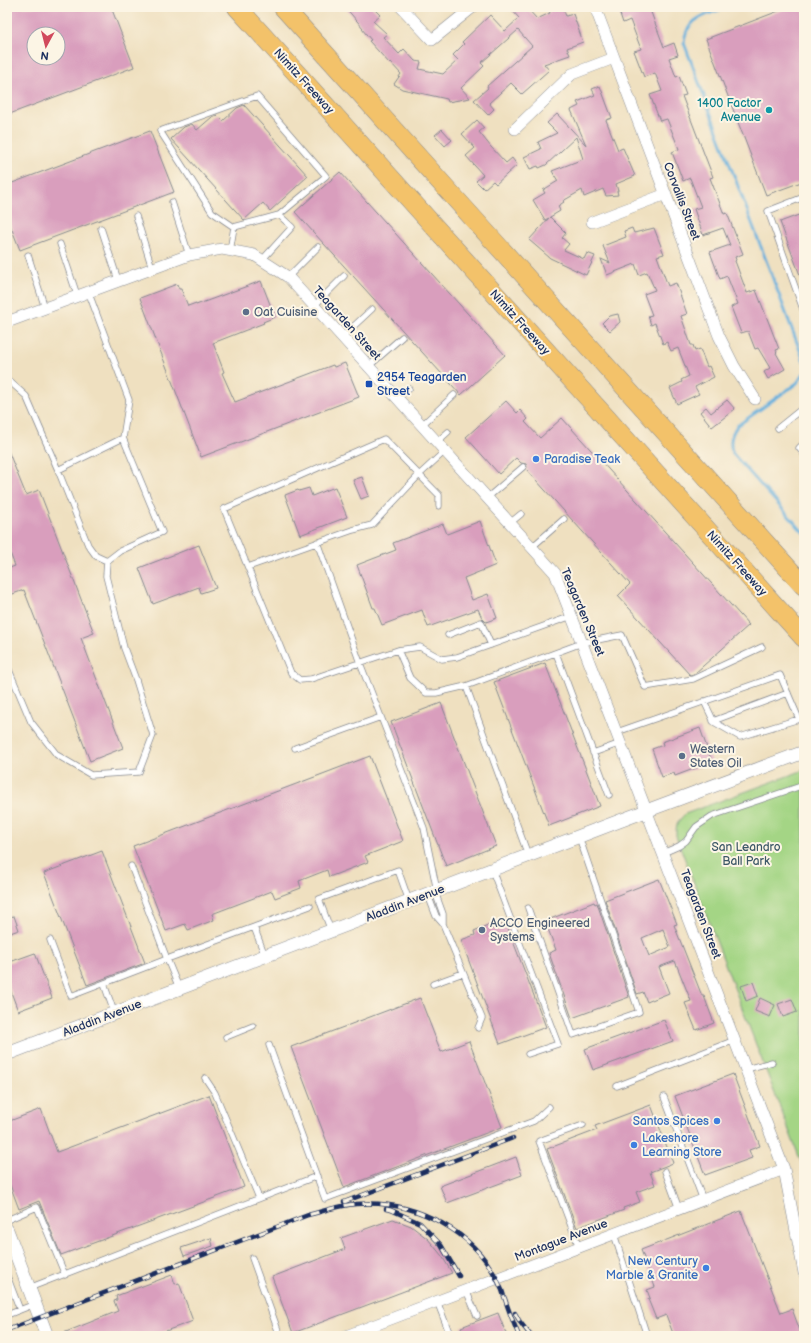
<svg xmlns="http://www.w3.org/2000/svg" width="811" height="1343" font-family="'Balsamiq Sans',sans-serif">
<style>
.green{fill:#a4d585;stroke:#608272}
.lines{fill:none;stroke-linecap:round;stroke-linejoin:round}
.stream{stroke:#64aedc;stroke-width:3}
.building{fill:#d99ebd;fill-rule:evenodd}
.service-casing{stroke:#85888f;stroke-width:7}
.minor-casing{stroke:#85888f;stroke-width:12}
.tertiary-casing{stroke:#85888f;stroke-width:14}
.motorway-casing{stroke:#85888f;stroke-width:20}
.service{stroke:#fff;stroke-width:5.5}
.minor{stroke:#fff;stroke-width:11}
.tertiary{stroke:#fff;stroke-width:13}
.motorway{stroke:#f3c26a;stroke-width:19}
.rail-casing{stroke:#1b2f5e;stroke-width:4.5}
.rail{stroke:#fcf5e5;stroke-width:3;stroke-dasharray:9;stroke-linecap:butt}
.culture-dot{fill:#0f9aa8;stroke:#fcf5e5;stroke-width:1.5}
.service-dot{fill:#5c6f8a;stroke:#fcf5e5;stroke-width:1.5}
.transit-dot{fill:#1a4fb4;stroke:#fcf5e5;stroke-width:1.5}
.shop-dot{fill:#3f7fe0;stroke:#fcf5e5;stroke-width:1.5}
.labels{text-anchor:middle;stroke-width:4;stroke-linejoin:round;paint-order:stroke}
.street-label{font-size:12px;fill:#1b2f5e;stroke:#fcf5e5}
.culture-label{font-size:12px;fill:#0d838f;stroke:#fcf5e5;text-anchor:end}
.service-label{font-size:12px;fill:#4e5e75;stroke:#fcf5e5;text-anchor:start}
.transit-label{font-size:12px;fill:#164399;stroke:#fcf5e5;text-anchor:start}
.shop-label{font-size:12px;fill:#366cbe;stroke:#fcf5e5;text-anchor:start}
.park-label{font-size:12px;fill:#3d5868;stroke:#fcf5e5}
</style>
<rect width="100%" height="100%" fill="#fcf5e5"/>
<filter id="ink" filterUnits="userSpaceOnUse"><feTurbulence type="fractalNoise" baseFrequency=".025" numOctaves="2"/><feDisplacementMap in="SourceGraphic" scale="8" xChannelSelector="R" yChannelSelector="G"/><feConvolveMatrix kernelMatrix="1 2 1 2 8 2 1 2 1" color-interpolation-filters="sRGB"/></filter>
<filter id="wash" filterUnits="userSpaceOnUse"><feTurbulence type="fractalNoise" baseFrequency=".012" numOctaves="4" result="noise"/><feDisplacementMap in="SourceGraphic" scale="16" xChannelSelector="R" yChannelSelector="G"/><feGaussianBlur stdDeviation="0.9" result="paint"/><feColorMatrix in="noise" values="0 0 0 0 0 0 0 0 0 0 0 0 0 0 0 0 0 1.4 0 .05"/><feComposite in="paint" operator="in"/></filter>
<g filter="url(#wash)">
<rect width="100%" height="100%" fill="#efe0c0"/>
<path class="green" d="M804 770V1173L803 1167 676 836C676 824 677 822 685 814Z"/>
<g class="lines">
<path class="stream" d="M727 7C707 15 686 17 684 43L804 361
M804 373 797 383 737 426C731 434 729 444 733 454L804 533"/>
</g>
<g id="blocks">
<path class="building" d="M7 7H111L134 67 7 115ZM34 34H58V58H34Z
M345 7H372L380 15 373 21 387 34 383 37 399 54 404 49 415 61 421 62 419 69 443 74 458 60 453 55 464 44 462 42 490 15 505 31 519 18 509 7H526L537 19 550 13 548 7H562L566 16 573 14 583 42 567 48 570 55 544 64 549 70 522 94 511 83 489 103 494 109 488 115 474 100 488 88 487 86 532 46 518 30 481 63 484 66 461 88 470 98 448 102 447 99 402 89 394 84 401 74 391 63 390 64 369 41 371 40 362 29 363 28Z
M630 7H649L664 47 674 43 678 55 669 58 676 77 679 76 686 95 682 96 713 177 710 178 724 214 727 213 743 254 735 257 736 260 735 261 747 293 756 290 779 349 776 350 777 352 776 353 785 369 768 379 764 372 770 368 758 348 755 349 748 331 741 333 731 307 738 304 727 276 720 279 710 252 730 245 723 228 703 235 694 209 701 207 690 178 683 181 672 152 679 149 667 119 660 121 650 95 662 91 655 73 644 77 634 51 641 49 630 20 623 23 619 11Z
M789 7H804V181L766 195 706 39Z
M600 86 612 118 606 120 618 150 623 148 635 176 616 184 618 191H617L618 195 606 196 603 189 584 197 582 190 563 201 564 202 558 206 560 211 550 217 566 233 562 238 569 244 564 250 584 259 587 253 595 256 586 275 550 258 529 240 549 218 545 220 533 200 545 193 543 190 558 181 552 171 583 159 576 137 546 165 539 168 538 166 530 169 524 157 541 149 538 142 557 133 547 123 557 114 586 145 571 110 579 106 577 102 595 95 592 89Z
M244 105 308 176 270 211 263 203 244 220 171 139 184 127 192 124 197 130 212 117 217 115 223 121 237 108Z
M477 120 484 128 479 132 491 147 506 163 512 158 517 165 496 184 493 181 484 189 476 181 483 175 466 156 475 148 462 134Z
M442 129 452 140 445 146 435 135Z
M150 131 174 192 20 250 7 217V185Z
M340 172 505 355 461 395 295 212Z
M804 213V283H803L780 222Z
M632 228 634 233 654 228 664 254 657 256 668 286 676 283 687 314 681 316 691 345H693L695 351 700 349 707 367 709 366 714 377 695 387 699 394 677 404 670 388 682 382 681 380 689 376 678 348 671 351 667 342 663 344 655 323 651 325 648 316 652 315 644 294 655 290 647 272 639 275 635 264 607 275 601 259 610 263 603 246 626 237 624 231Z
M261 281 275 317 263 322 264 323 213 343 224 372 222 373 235 402 333 365 334 367 345 363 359 397 201 457 140 298 177 284 179 289H181L188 306 196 303V305Z
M618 314 620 322 610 331 602 323 609 316Z
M727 400 735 409 712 427 700 412 706 407 711 413Z
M506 401 517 413 520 410 528 419 525 422 540 438 562 418 749 625 694 674 690 675 618 596 630 584 526 469 527 467 526 464 521 463 516 458 499 474 466 437Z
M7 448 26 495 39 490 94 633 81 638 123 748 90 761 24 590 7 596V569L15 566 7 545Z
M362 477 369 496 361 499 353 480Z
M335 487 347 517 300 535 285 495 298 490 299 491 309 488 312 496Z
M480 521 496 565 464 578 472 600 488 594 497 618 486 622 482 618 478 609 428 627 422 610 382 625 375 608H373L357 565 396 550 393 543 443 524 447 534Z
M199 545 216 588 201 593 199 587 153 604 139 568Z
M545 663 600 806 549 826 494 682Z
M441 703 496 846 446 866 391 722Z
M700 728 712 762 675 776 674 773 662 777 652 749 663 745 662 742Z
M370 756 403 841 365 856 368 862 329 877 327 870 299 881 301 888 275 898 272 891 212 914 214 920 188 930 185 924 166 931 133 846Z
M102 851 145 963 87 985 44 873Z
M659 879 677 924 674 925 702 996H704L714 1023 696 1030 685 1003 691 1001 675 961 659 967 669 993 647 1002 643 992 637 994 605 900ZM663 929 670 947 649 956 642 938Z
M594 902 595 904 597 903 629 997 572 1018 549 953 556 950 545 921Z
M14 916 19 930 7 934V918Z
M506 923 546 1027 500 1044 461 940 475 935 474 931 490 924 492 929Z
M35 953 52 998 18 1011 7 981V963Z
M753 982 758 996 746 1001 741 986Z
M420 998 441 1052 469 1041 502 1127 344 1187 291 1047Z
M760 998 775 1005 770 1017 755 1011Z
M792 999 797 1012 783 1017 778 1004Z
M664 1020 673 1041 593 1070 585 1049Z
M733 1074 760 1146 749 1150 752 1158 705 1175 675 1096Z
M209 1095 244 1187 61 1255 39 1201 19 1209 10 1185 7 1186V1122L41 1109 57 1152Z
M651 1105 673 1163 650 1172 655 1185 636 1192 640 1202 623 1208 624 1210 577 1228 547 1149 597 1130 595 1126Z
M516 1157 522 1175 447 1203 440 1186Z
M741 1211 781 1313 792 1309 802 1336H674L666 1315 656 1319 648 1299 650 1298 647 1290 655 1287 641 1250Z
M393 1219 411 1226 428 1239 442 1256 452 1273 293 1333 272 1277 345 1249 341 1238Z
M211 1238 213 1246 184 1256 181 1248Z
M172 1275 175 1284 179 1283 193 1321 152 1336H56L118 1311 114 1301 117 1300 116 1296Z
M498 1313 507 1336H465L461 1327Z"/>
</g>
</g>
<g filter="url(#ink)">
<use href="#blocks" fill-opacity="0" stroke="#85888f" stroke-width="1"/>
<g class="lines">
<defs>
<path id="service" d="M804 197 768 211 804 312
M172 202 189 255
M136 216 152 268
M234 227 279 215
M101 228 118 280
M60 244 77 295
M230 251 234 227 212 212 160 131 257 96 326 176 279 215 292 227 262 260
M28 255 45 308
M288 277 318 247
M314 306 344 276
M342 337 372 309
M369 366 402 337
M7 379 26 396 58 470 123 438
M397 398 409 389
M422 425 454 395
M778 428 804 407
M437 442 448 432
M804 443 799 448 804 454
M58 470 88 545 96 556 107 561
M487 498 523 467
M439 506V495L384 439 224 509 291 673 300 680 311 679 398 650 420 647 442 659 457 657 572 616
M510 523 521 514
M532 547 564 519
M248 567 353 530 372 525 419 475 445 451
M448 635 481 622 491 645
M398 650 410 678 426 693H436L466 686 582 643 622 635 645 687 693 679 762 647
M556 653 609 795
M7 665 31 722 57 755 91 775 139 772 153 735 136 680 124 648 106 576 107 561 120 551 162 532 123 438 129 400 88 291
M466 686 528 855
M381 717 424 828 437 891
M713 721 788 693
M617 732 780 675 799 719 740 737 714 722 704 701
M295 748 381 717 360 663 317 542
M593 753 621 743
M663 853 679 846 686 841 696 827 712 816 804 785
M492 870 558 1044 528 1054
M435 892 443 914V924
M428 895 436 916 443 924 482 1018 478 1028
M528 908 573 1035 639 1012 579 837
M331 931 319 899 398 870 409 901
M50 940 71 996 167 959 131 866
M265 956 254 927 310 906
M104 984 114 1012
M433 984 463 973
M179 988 167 959 254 927
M226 1037 253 1026
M269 1045 325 1199 534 1121 549 1107
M746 1069 772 1062
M205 1078 215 1093 259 1198
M617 1086 735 1040
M664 1097 703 1200
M665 1171 679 1209
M7 1220 37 1207 65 1275
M614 1234 647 1336
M579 1247 539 1141 583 1125
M252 1258 280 1336
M7 1276 20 1310
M29 1288 317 1176
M466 1290 477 1316
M437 1301 449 1332 439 1336
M7 1315 35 1304"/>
<path id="minor" d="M401 7 432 40 473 7
M595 7 719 336 734 366 755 399
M515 129 572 74 614 58
M592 222 666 194
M7 322 189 255 222 249 254 255 288 277 555 573 784 1169 804 1273
M346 1336 784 1169"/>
<path id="tertiary" d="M7 1054 630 817 804 752
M7 1230 47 1336"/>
<path id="motorway" d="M237 7 804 638
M283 7 804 586"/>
</defs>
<use href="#service" class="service-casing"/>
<use href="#minor" class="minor-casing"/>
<use href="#tertiary" class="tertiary-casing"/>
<use href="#motorway" class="motorway-casing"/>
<use href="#service" class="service"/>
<use href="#minor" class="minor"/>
<use href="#tertiary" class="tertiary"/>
<use href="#motorway" class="motorway"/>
<defs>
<path id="rail" d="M344 1202 513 1138
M386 1209 391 1210 420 1223 441 1245 459 1276
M515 1313 520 1322 531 1336
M7 1330 308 1215C324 1211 340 1205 356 1204 415 1199 478 1232 501 1288 503 1291 503 1295 505 1299 509 1312 514 1324 519 1336"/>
</defs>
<use href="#rail" class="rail-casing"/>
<use href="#rail" class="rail"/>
</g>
</g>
<circle class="culture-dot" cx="769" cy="110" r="4"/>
<g class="service-dot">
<circle cx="246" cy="312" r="4"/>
<circle cx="682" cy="756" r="4"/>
<circle cx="482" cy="930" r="4"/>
</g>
<rect class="transit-dot" x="365" y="380" width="8" height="8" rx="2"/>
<g class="shop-dot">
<circle cx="536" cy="459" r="4"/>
<circle cx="717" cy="1121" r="4"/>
<circle cx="634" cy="1145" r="4"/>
<circle cx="706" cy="1268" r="4"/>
</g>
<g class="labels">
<g class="street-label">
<text transform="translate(304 81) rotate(48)" y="4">Nimitz Freeway</text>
<text transform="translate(682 201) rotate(69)" y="4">Corvallis Street</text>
<text transform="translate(520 322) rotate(48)" y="4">Nimitz Freeway</text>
<text transform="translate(347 323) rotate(48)" y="4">Teagarden Street</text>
<text transform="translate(737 563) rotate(48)" y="4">Nimitz Freeway</text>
<text transform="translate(583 612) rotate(67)" y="4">Teagarden Street</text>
<text transform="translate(405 903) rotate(-21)" y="4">Aladdin Avenue</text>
<text transform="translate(701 914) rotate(69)" y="4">Teagarden Street</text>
<text transform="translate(102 1018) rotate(-21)" y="4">Aladdin Avenue</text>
<text transform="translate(561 1240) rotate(-21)" y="4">Montague Avenue</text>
</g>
<g class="culture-label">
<text x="761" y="107">1400 Factor<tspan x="761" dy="14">Avenue</tspan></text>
</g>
<g class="service-label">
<text x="254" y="316">Oat Cuisine</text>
<text x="690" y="753">Western<tspan x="690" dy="14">States Oil</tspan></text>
<text x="490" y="927">ACCO Engineered<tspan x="490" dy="14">Systems</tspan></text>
</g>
<g class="transit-label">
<text x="377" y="381">2954 Teagarden<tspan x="377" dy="14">Street</tspan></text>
</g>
<g class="shop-label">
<text x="544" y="463">Paradise Teak</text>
<text x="709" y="1125" text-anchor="end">Santos Spices</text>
<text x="642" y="1142">Lakeshore<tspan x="642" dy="14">Learning Store</tspan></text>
<text x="698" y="1265" text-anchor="end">New Century<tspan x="698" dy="14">Marble &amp; Granite</tspan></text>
</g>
<g class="park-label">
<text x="746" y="851">San Leandro<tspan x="746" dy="14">Ball Park</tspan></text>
</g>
</g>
<rect width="811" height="1343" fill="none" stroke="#fcf5e5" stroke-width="24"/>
<g transform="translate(46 46) rotate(187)"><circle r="19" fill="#fcf5e5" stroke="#a2a6af"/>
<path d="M0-3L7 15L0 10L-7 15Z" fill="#d1495b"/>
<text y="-6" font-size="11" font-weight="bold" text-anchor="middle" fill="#1b2f5e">N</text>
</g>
</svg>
